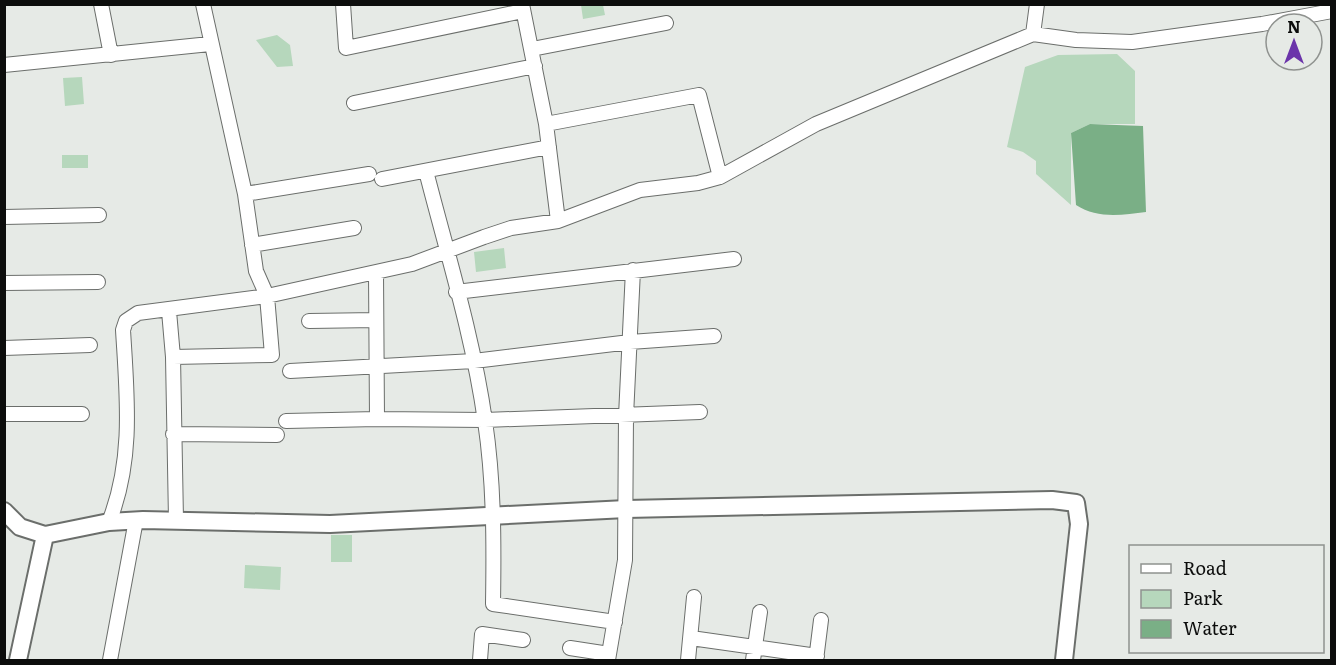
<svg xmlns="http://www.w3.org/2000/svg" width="1336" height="665" font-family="Literata,serif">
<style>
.green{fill:#b6d7bc}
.water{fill:#7aaf86}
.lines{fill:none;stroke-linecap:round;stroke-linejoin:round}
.minor-casing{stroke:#6b6e6b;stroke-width:16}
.tertiary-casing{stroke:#6b6e6b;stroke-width:20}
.minor{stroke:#fff;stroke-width:14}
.tertiary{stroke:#fff;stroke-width:16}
</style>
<rect width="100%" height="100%" fill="#e6eae6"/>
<path class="green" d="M581 5H603L605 15 583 19Z
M277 35 290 45 293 66 277 67 256 40Z
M1117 54 1135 71V124H1090L1071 133V205L1036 174V161L1023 152 1007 147 1025 67 1058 55Z
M82 77 84 104 65 106 63 78Z
M62 155H88V168H62Z
M504 248 506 268 476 272 474 252Z
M331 535H352V562H331Z
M245 565 281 567 280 590 244 588Z"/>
<path class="water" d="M1090 124 1143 126 1146 212C1122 215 1097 219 1076 205L1071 133Z"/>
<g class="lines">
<defs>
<path id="minor" d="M101 4 111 55
M343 4 346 48 523 11
M1033 34 1037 4
M532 49 666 23
M4 65 210 44
M354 103 535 66
M546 124 558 221
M426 171C447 253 473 336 485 421 494 482 494 542 493 604L615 622
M720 177 816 124 1033 34 1076 40 1132 42 1262 24 1332 11
M382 179 549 147
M245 194 369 174
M4 217 99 215
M252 245 354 228
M376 273 377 419 485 420 700 412
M4 283 98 282
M456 292 734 259
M169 311 173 357
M309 321 376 320
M4 348 90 345
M290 371 474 361 630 342 714 336
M4 414H82
M286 421 377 419
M173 434 277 435
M176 520 173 357 272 355 267 296 256 271 245 194 203 4
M109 522C134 459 127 396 123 330L126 321 138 313 267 296 412 264 484 237 511 228 558 221 640 190 698 183 720 177 699 95 546 124 522 4
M691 638 817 656
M570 648 609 654
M110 660 136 520
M480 660 482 634 523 640
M608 660 625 560 626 416 633 270
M688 660 694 597
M753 660 760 612
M816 660 821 620"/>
<path id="tertiary" d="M4 511 20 527 45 535 109 522 143 520 330 524 626 509 1052 500 1076 503 1079 524 1064 660
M18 660 45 535"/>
</defs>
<use href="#minor" class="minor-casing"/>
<use href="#tertiary" class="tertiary-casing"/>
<use href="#minor" class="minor"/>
<use href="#tertiary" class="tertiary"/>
</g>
<rect width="1336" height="665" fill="none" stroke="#0c0d0c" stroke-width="12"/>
<rect x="1129" y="545" width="195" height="108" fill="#e6eae6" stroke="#8f928f" stroke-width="1.5"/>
<rect x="1141" y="564" width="30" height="9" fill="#ffffff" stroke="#8f928f" stroke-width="1.5"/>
<text x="1183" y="575" font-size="18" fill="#0c0d0c">Road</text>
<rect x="1141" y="590" width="30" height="18" fill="#b6d7bc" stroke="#8f928f" stroke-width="1.5"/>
<text x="1183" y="605" font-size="18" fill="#0c0d0c">Park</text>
<rect x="1141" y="620" width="30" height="18" fill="#7aaf86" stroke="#8f928f" stroke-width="1.5"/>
<text x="1183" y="635" font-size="18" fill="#0c0d0c">Water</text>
<g transform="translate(1294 42)"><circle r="28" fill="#e6eae6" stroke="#8f928f" stroke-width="1.5"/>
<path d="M0-4.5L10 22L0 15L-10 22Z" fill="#6b34aa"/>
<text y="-9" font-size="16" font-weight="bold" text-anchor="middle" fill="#0c0d0c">N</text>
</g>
</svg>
